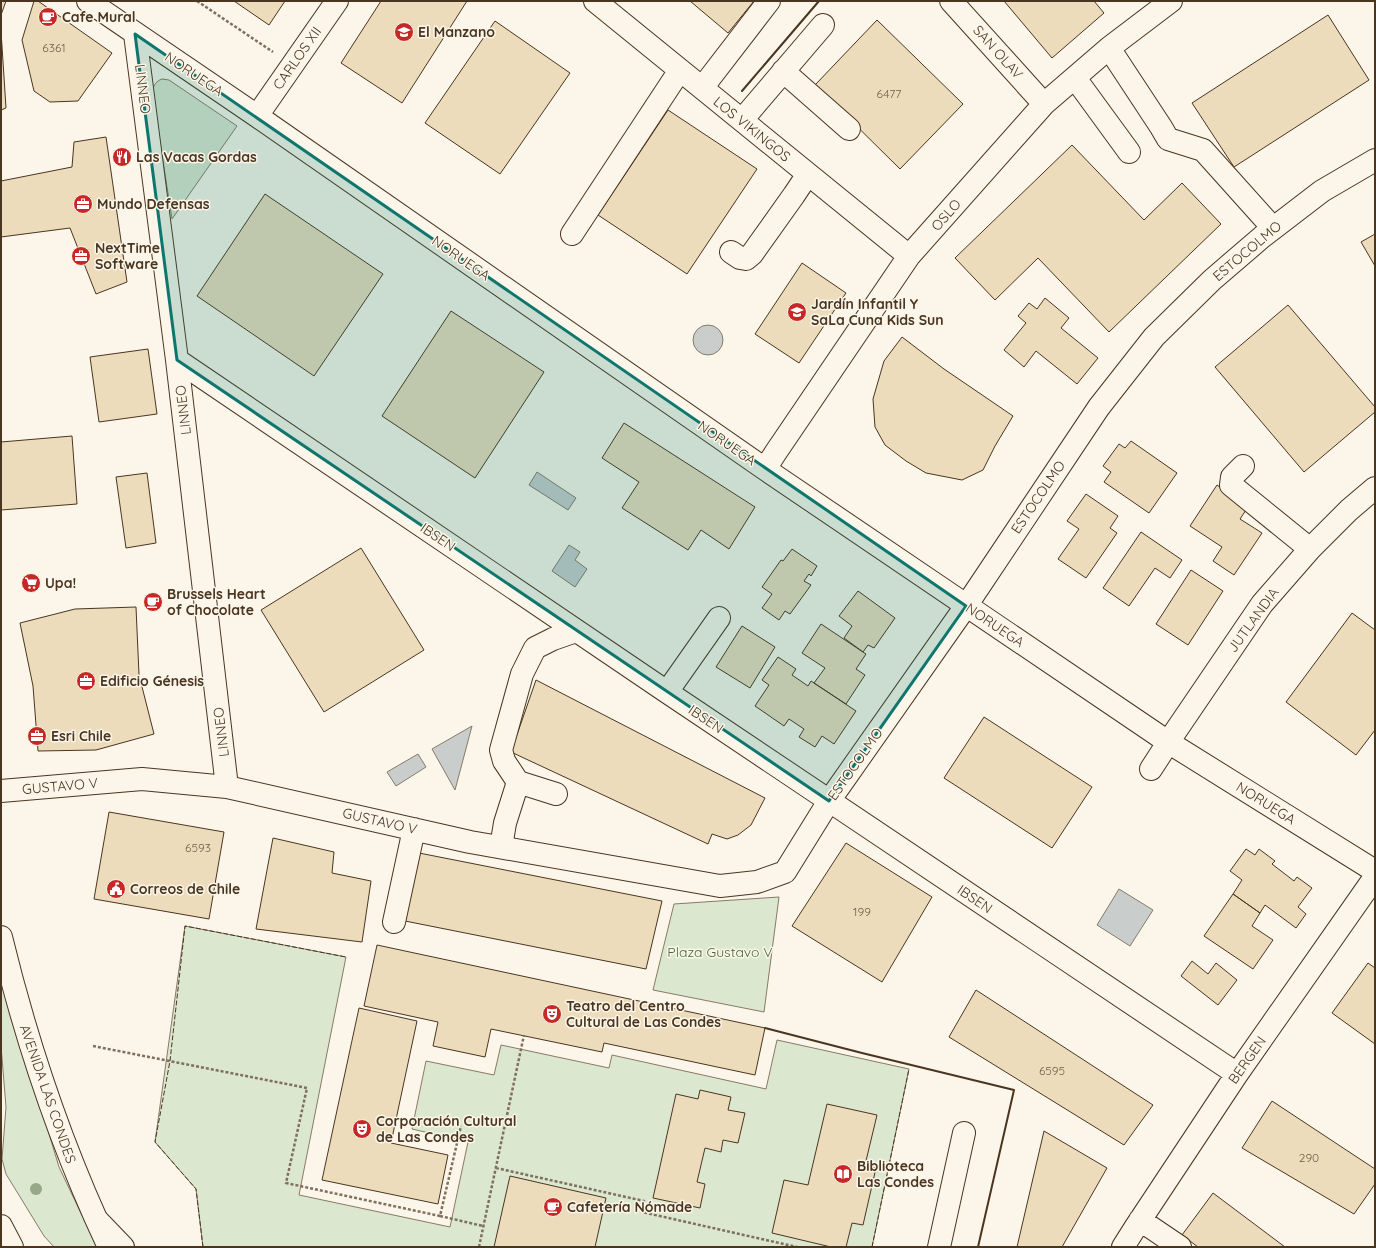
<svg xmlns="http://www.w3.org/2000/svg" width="1376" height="1248" viewBox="0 0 1376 1248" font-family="Quicksand,sans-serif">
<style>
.green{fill:#dce7d0;stroke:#887966}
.water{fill:#c9cecd;stroke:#887966}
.building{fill:#ecdcbc;stroke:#4a3520}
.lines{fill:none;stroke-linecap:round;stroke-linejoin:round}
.minor-casing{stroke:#4a3520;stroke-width:24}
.major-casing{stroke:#4a3520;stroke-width:24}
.path{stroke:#7f6f5c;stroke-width:2.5;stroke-dasharray:3 2;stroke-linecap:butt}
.minor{stroke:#fbf6e9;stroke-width:22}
.major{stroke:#fbf6e9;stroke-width:22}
.fence{stroke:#4a3520;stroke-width:1;stroke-dasharray:5 2;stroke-linecap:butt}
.wall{stroke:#4a3520;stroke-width:2}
.tree{fill:#96a887}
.marked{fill:#0f766e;fill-opacity:0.2;stroke:#0f766e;stroke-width:3;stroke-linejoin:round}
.labels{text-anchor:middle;stroke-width:3;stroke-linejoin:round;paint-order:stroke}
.number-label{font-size:12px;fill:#725f47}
.poi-label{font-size:14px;font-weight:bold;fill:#4a3520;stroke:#fbf6e9;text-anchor:start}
.street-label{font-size:14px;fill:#4a3520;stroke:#fbf6e9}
.park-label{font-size:14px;fill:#436837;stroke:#fbf6e9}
</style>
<rect width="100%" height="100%" fill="#fbf6e9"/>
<path class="green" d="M162,79L169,80L237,126L172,219L152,91C154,85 156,81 162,79Z
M779,897L764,1012L653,990L674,904Z
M185,926L346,957L299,1195L450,1227L468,1142L412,1129L426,1061L494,1075L501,1045L609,1068L612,1055L766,1089L777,1040L909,1069L872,1247H203L196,1189L155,1142Z
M1,972L34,1084L59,1167L97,1247H54L44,1236L6,1174L2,1159L6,1107L1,1046Z"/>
<path class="water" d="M693 340a15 15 0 1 1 30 0a15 15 0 1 1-30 0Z
M537,472L576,498L568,510L529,485Z
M569,545L580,552L575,560L587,569L575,587L552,571Z
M472,726L455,790L432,749Z
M418,754L426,767L396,786L387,772Z
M1119,889L1153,910L1130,946L1097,925Z"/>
<path class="building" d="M1,1H6L1,15Z
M34,1H38L112,53L78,101L50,102L34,91L22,40Z
M234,1H285L269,25Z
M381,1H467L402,103L341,63Z
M690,1H754L728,33Z
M1004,1H1094L1104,13L1052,58Z
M1328,15L1369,80L1234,167L1192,103Z
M877,20L963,104L900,169L815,85Z
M495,21L570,73L500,174L425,123Z
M1,31L6,108L1,110Z
M668,110L757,169L687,274L598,215Z
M106,137L127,282L96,294L70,228L1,237V181L72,167L74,142Z
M1072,145L1144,220L1182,183L1221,224L1109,332L1038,258L995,300L955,258Z
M265,194L383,274L314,376L197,296Z
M1375,234V266L1361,242Z
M802,263L846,293L799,363L755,334Z
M1045,298L1069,318L1061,328L1098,358L1077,384L1036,351L1024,367L1004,350L1026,323L1018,316L1029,303L1037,309Z
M1288,305L1375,407V412L1304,472L1215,367Z
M451,311L544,372L475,478L382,416Z
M902,337L944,369L1013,416L995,446L983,470L962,480L926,473L906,461L885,445L875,427L873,399L884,361Z
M148,349L157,414L99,422L90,357Z
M624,423L755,507L729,549L701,530L688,550L622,508L639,482L602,458Z
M72,436L77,504L1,510V442Z
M1131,441L1177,473L1149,513L1104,482L1111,472L1103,466L1119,444L1125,448Z
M147,473L156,543L126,548L116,477Z
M1217,485L1248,507L1240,519L1262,533L1234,575L1213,561L1222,547L1190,526Z
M1086,494L1118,516L1110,528L1117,533L1086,578L1058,559L1079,529L1067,521Z
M1141,532L1182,560L1170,578L1155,568L1129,606L1103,588Z
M361,548L424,650L324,712L261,610Z
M792,549L817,566L811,576L809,574L804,581L811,585L790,614L785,611L779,620L762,608L772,594L762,587L781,560L783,561Z
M1191,570L1223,591L1188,645L1156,624Z
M858,591L895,618L874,648L868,645L863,652L844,638L852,626L839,616Z
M136,607L139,675L154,734L96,750L38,751L33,686L20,623L75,609Z
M1352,613L1375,630V730L1356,755L1286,702Z
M821,624L866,654L856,669L865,675L846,704L814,683L825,668L802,653Z
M742,626L775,647L750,688L716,667Z
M778,657L796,669L792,675L808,686L811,681L856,711L834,744L822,736L815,747L799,737L804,729L789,719L784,726L755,706L769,685L762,680Z
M536,680L765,798L751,825L738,835L727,839L712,834L708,844L511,752Z
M984,717L1092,787L1052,848L944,778Z
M109,812L224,832L209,919L94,899Z
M273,838L334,852L332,873L371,881L362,942L256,929Z
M846,843L932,897L882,982L792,926Z
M1246,849L1255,855L1259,849L1275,861L1272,864L1294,881L1297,877L1312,888L1298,907L1306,914L1296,928L1265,905L1260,913L1233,894L1242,880L1230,871Z
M414,852L662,901L646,969L400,920Z
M1233,894L1260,913L1252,926L1273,940L1253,969L1204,936Z
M377,945L765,1028L755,1075L604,1043L602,1052L491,1029L485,1057L433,1046L438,1022L364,1006Z
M1192,961L1208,974L1216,963L1237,980L1218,1005L1181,976Z
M1368,963L1375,968V1044L1332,1013Z
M976,990L1153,1105L1124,1145L949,1037Z
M359,1008L417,1021L391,1143L448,1155L438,1204L322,1180Z
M700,1090L731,1097L728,1110L745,1113L738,1143L723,1140L721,1152L705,1148L697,1182L705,1184L700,1208L653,1198L676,1094L698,1099Z
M1272,1101L1375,1169V1184L1354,1214L1242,1148Z
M827,1104L877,1115L865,1165L876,1168L863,1225L852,1223L846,1247H831L772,1233L784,1180L808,1185Z
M1044,1131L1107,1168L1062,1247H1017Z
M510,1176L606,1198L595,1247H494Z
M1213,1193L1285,1247H1198L1182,1235Z"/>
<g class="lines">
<g class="minor-casing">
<path id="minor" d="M88,1L257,116L765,469L1168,742L1375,871
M595,1L909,256
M951,1L1044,104
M135,34L177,360L227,787
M1109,48L1161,127L1168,139L1203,150L1273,228
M783,71L849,129
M1075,78L1129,152
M702,88L769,1
M257,116L337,1
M742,120L823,25
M572,234L680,70
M731,252L740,258L746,259L752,254L794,195L808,174
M177,360L667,692L1237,1074
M1243,466L1232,477L1231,485L1310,549
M765,469L776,452L909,256L1044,104L1109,48L1171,1
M667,692L719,618
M1151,769L1175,732L1262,604L1310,549L1349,510L1375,488
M1,791L142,779L227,787L470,842L720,886L757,882L785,872L829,801L966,606L1099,407L1154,337L1212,280L1262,237L1322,191L1375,160
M556,794L518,782L504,761L501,750L522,674L535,648L553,639L576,631
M501,847L505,823L518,782
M394,922L414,829
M1140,1220L1180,1247
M98,1221L123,1247
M939,1247L964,1133
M1123,1247L1135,1228L1237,1074L1375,877"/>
</g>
<g class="major-casing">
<path id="major" d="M1,937C27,1044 62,1148 109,1247
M1,1226L12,1247"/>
</g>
<path class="path" d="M197,1L273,52
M93,1046L307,1088L286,1183L440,1216L461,1126
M496,1168L644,1201L642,1212L797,1247
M440,1216L483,1226
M479,1247L524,1035"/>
<use href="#minor" class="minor"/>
<use href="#major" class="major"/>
<path class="fence" d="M203,1247L196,1189L155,1142L170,1061L185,926L346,957
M872,1247L909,1069"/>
<path class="wall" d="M742,91L819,1
M765,1028L862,1053L1014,1090L978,1247"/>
</g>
<circle class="tree" cx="36" cy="1189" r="6"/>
<path class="marked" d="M135,34L966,606L829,801L177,360Z"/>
<defs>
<g id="cafe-disc" transform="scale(1)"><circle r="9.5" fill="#c62828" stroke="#fbf6e9"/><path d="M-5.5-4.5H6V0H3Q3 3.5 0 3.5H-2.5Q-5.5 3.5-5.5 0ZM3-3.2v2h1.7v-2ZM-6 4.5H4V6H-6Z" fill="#fff"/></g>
<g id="school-disc" transform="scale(1)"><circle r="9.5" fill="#c62828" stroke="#fbf6e9"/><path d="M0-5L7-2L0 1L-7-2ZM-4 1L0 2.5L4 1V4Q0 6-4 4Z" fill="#fff"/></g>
<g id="restaurant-disc" transform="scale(1)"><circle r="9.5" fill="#c62828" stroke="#fbf6e9"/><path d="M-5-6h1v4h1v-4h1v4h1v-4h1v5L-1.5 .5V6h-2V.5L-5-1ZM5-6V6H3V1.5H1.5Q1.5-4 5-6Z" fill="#fff"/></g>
<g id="office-disc" transform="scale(1)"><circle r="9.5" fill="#c62828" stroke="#fbf6e9"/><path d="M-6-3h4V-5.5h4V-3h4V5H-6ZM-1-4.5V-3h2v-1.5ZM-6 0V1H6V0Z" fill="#fff"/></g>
<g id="supermarket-disc" transform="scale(1)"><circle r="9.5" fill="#c62828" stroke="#fbf6e9"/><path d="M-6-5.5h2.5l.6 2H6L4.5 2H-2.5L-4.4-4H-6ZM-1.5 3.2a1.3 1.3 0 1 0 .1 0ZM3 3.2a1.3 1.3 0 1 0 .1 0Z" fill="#fff"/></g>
<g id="civic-disc" transform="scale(1)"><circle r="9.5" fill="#c62828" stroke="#fbf6e9"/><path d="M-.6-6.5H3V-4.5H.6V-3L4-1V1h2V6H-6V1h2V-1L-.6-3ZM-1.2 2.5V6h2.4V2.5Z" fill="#fff"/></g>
<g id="theatre-disc" transform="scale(1)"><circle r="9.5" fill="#c62828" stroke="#fbf6e9"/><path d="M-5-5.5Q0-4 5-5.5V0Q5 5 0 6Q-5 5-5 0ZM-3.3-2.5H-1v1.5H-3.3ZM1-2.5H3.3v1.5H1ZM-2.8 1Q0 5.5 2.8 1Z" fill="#fff"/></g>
<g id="library-disc" transform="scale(1)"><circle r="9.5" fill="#c62828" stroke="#fbf6e9"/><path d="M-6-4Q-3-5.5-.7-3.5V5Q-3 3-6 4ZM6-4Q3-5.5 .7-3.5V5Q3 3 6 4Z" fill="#fff"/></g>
</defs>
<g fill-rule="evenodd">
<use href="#cafe-disc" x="48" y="17"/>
<use href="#school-disc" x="404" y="32"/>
<use href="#restaurant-disc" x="122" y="157"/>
<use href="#office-disc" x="83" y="204"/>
<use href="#office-disc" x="81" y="256"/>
<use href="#school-disc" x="797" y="312"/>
<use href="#supermarket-disc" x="31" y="583"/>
<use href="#cafe-disc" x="153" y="602"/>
<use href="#office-disc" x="86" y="681"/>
<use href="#office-disc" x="37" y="736"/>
<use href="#civic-disc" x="116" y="889"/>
<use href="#theatre-disc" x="552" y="1014"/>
<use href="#theatre-disc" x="362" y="1129"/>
<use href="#library-disc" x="843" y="1174"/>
<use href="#cafe-disc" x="553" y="1207"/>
</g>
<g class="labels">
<g class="number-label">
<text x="54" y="52">6361</text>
<text x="889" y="98">6477</text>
<text x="198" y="852">6593</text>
<text x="862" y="916">199</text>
<text x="1052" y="1075">6595</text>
<text x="1309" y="1162">290</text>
</g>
<g class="poi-label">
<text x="62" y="22">Cafe Mural</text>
<text x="418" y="37">El Manzano</text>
<text x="136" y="162">Las Vacas Gordas</text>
<text x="97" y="209">Mundo Defensas</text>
<text x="95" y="253">NextTime<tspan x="95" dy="16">Software</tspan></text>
<text x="811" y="309">Jardín Infantil Y<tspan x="811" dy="16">SaLa Cuna Kids Sun</tspan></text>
<text x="45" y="588">Upa!</text>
<text x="167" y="599">Brussels Heart<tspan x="167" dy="16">of Chocolate</tspan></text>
<text x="100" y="686">Edificio Génesis</text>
<text x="51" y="741">Esri Chile</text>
<text x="130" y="894">Correos de Chile</text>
<text x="566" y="1011">Teatro del Centro<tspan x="566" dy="16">Cultural de Las Condes</tspan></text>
<text x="376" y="1126">Corporación Cultural<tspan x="376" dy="16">de Las Condes</tspan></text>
<text x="857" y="1171">Biblioteca<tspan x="857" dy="16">Las Condes</tspan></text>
<text x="567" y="1212">Cafetería Nómade</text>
</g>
<g class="street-label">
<text transform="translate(998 52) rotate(48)" y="5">SAN OLAV</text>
<text transform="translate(297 58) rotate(-55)" y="5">CARLOS XII</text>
<text transform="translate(194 74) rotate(34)" y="5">NORUEGA</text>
<text transform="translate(143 89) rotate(83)" y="5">LINNEO</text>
<text transform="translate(752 129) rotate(39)" y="5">LOS VIKINGOS</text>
<text transform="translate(946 215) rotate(-49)" y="5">OSLO</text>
<text transform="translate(1247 251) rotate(-40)" y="5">ESTOCOLMO</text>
<text transform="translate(461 258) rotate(35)" y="5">NORUEGA</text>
<text transform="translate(183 410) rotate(-97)" y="5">LINNEO</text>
<text transform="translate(727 443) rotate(35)" y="5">NORUEGA</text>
<text transform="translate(1038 497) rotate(-56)" y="5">ESTOCOLMO</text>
<text transform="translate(438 537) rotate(34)" y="5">IBSEN</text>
<text transform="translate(1253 620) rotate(-54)" y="5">JUTLANDIA</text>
<text transform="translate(995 625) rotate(34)" y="5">NORUEGA</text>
<text transform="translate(706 719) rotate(34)" y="5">IBSEN</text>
<text transform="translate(221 732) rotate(-97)" y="5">LINNEO</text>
<text transform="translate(855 764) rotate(-55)" y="5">ESTOCOLMO</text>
<text transform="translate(60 786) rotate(-5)" y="5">GUSTAVO V</text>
<text transform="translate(1266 803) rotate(32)" y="5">NORUEGA</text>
<text transform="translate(380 821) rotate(13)" y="5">GUSTAVO V</text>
<text transform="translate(975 899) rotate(34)" y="5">IBSEN</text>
<text transform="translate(1247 1060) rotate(-55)" y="5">BERGEN</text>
<text transform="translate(48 1094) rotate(71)" y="5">AVENIDA LAS CONDES</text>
</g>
<g class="park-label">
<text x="720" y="957">Plaza Gustavo V</text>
</g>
</g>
<rect width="1376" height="1248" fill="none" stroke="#4a3520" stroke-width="4"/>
</svg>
